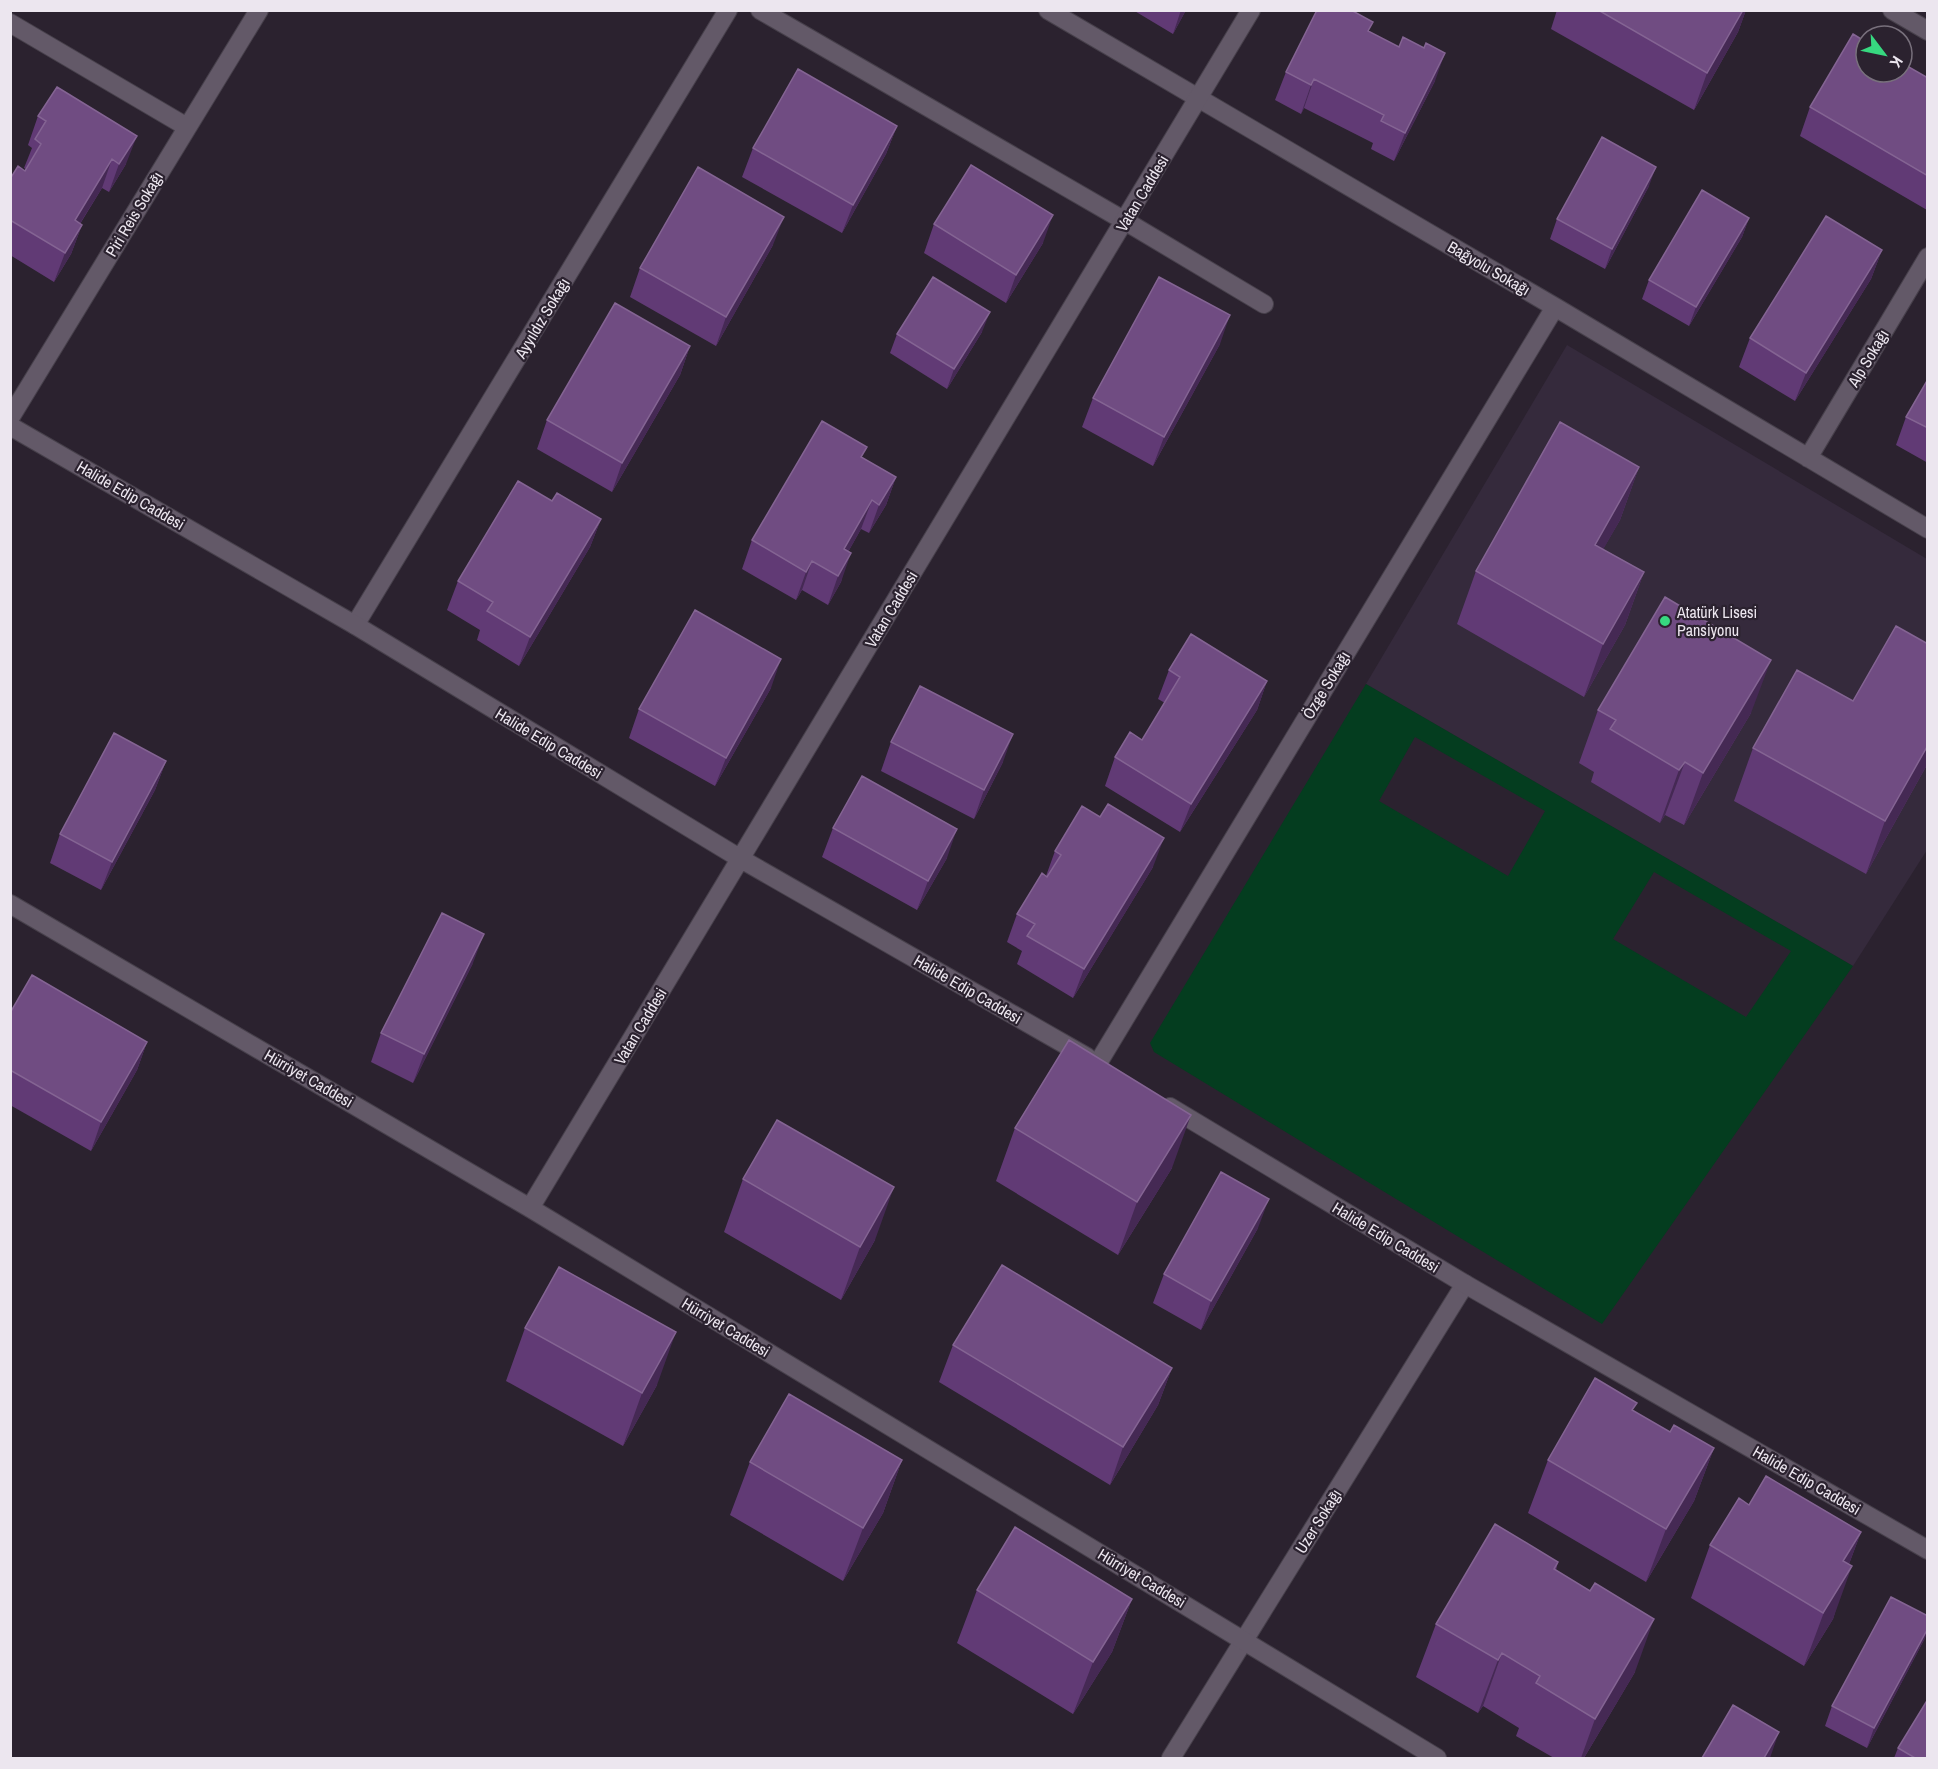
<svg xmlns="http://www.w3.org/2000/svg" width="1938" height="1769" viewBox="0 0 1938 1769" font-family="'Archivo Narrow',sans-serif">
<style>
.built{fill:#352a3c}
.green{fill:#043d1f;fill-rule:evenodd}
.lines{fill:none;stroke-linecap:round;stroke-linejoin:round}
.minor-casing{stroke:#47404b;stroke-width:20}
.tertiary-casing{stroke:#47404b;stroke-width:20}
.minor{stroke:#635968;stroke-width:18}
.tertiary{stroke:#635968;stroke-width:18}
.wall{fill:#613a75}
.shaded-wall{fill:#452954}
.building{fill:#704c82;stroke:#846493;stroke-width:1.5}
.poi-dot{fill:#37d880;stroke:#2b222f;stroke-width:2}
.labels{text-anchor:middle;stroke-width:4.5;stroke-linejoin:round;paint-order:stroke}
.street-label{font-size:16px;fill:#ece6ef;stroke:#2b222f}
.poi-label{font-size:16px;fill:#ece6ef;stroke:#2b222f;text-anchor:start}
</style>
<rect width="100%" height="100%" fill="#2b222f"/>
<path class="built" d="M1567,345L1927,559V850L1853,966L1366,684Z"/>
<path class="green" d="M1366,684L1853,966L1602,1324L1154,1052L1150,1043ZM1415,737L1545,811L1508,876L1379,801ZM1654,872L1791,951L1746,1017L1613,939Z"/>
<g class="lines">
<g class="minor-casing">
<path id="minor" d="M760,10L1125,221L1264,304
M1048,10L1555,307L1928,529
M10,23L187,127
M10,418L259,10
M1808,458L1928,257
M355,625L728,10
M1098,1063L1555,307
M1171,1758L1465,1284"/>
</g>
<g class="tertiary-casing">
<path id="tertiary" d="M1892,10L1928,31
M10,426L355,625L741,859L1087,1057
M10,904L530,1208L1437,1758
M1170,1107L1465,1284L1928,1550
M530,1208L1251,10"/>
</g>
<use href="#minor" class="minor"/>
<use href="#tertiary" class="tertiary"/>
</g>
<path class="wall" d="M1133,10H1186L1173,34Z
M1317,10H1352L1370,32L1435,81L1394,161L1371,149L1373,143L1304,108L1301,114L1275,100L1286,72Z
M1557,10H1746L1738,32L1694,110L1551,29Z
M1928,78V208L1927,210L1800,136L1810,107Z
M38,116L126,164L109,192L102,188L80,224L82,225L71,254L54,282L10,255V179L25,171L26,169L24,168L32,148L28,145Z
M897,126L886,154L842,233L742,177L753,148Z
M1649,186L1605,269L1550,239L1557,219Z
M1749,218L1742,237L1689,326L1642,299L1649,280Z
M934,224L1043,243L1006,303L924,253Z
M773,245L716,346L630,297L640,268Z
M1882,250L1871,279L1795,401L1739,367L1750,338Z
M982,332L947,389L890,353L897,334Z
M1220,344L1153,466L1082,427L1093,398Z
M690,346L680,375L612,492L537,449L547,420Z
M1928,379V463L1896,445L1906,417Z
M863,458L896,477L886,505L869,533L861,529L848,552L841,582L828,605L802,590L796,600L742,569L752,540Z
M1639,467L1620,520L1603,549L1644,572L1625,625L1584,697L1457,624L1476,571Z
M601,519L590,547L519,666L477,640L480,630L447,610L458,581Z
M1928,644V763L1866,874L1734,801L1753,748L1853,701Z
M1169,670L1267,681L1257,710L1180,832L1105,786L1115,757L1142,740L1165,703L1158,699Z
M771,688L715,786L629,738L639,709Z
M1598,710L1751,713L1684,825L1665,815L1660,823L1591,782L1594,772L1579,763Z
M891,742L1003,762L974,819L881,771Z
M166,761L155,790L101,890L50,863L60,834Z
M833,828L947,858L917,910L822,857Z
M1055,851L1153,867L1073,998L1017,964L1022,951L1007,942L1017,914L1046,876Z
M473,963L413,1083L371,1062L381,1033Z
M10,1013L147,1042L137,1070L91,1151L10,1105Z
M1015,1128L1172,1168L1118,1255L996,1181Z
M743,1179L875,1240L841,1300L724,1232Z
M1258,1228L1201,1330L1153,1303L1164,1274Z
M525,1328L657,1385L623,1446L506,1381Z
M953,1345L1172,1368L1158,1405L1110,1485L939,1382Z
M1634,1411L1670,1432L1714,1448L1694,1501L1646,1582L1528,1513L1548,1460Z
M902,1460L883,1513L843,1581L730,1515L750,1462Z
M1749,1505L1861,1532L1849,1564L1833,1619L1804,1666L1691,1598L1710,1545Z
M1558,1562L1556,1570L1635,1672L1584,1758H1554L1516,1736L1519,1728L1483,1706L1478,1713L1416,1677L1436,1624Z
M977,1590L1132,1599L1112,1652L1073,1714L957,1643Z
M1925,1638L1867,1748L1825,1726L1832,1706Z
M1898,1748L1928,1758H1894Z"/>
<path class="shaded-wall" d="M1181,10H1186L1173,34Z
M1743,10H1746L1738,32L1694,110L1707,73Z
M1445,53L1435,81L1394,161L1405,133Z
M1314,79L1304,108L1301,114L1311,85Z
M897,126L886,154L842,233L853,205Z
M137,136L126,164L109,192L119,164Z
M112,159L102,188L64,249L75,220Z
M1656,167L1649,186L1605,269L1612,249Z
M1053,215L1043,243L1006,303L1016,275Z
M784,217L773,245L716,346L726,317Z
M1749,218L1742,237L1689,326L1696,307Z
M82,225L71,254L54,282L65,253Z
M1882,250L1871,279L1795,401L1806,373Z
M990,312L982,332L947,389L954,369Z
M1230,315L1220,344L1153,466L1164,437Z
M690,346L680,375L612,492L622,463Z
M1639,467L1620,520L1576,597L1595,545Z
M896,477L886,505L869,533L879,505Z
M872,500L861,529L835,575L844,549Z
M601,519L590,547L519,666L530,637Z
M851,553L841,582L828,605L838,576Z
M812,561L802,590L796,600L806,572Z
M1644,572L1625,625L1584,697L1603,644Z
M781,659L771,688L715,786L726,758Z
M1771,660L1751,713L1684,825L1703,773Z
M1267,681L1257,710L1180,832L1191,804Z
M1013,734L1003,762L974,819L984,790Z
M1928,745V763L1866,874L1885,821Z
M166,761L155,790L101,890L112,862Z
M1685,762L1665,815L1660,823L1679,770Z
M957,829L947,858L917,910L928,881Z
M1164,838L1153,867L1073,998L1084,969Z
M484,934L473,963L413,1083L424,1054Z
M147,1042L137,1070L91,1151L101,1122Z
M1191,1115L1172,1168L1118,1255L1137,1202Z
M894,1187L875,1240L841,1300L860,1247Z
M1269,1199L1258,1228L1201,1330L1211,1301Z
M676,1332L657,1385L623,1446L642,1393Z
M1172,1368L1158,1405L1110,1485L1123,1447Z
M1714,1448L1694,1501L1646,1582L1666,1529Z
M902,1460L883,1513L843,1581L863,1528Z
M1861,1532L1843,1580L1852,1566L1833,1619L1804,1666L1843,1561Z
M1132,1599L1112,1652L1073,1714L1093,1662Z
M1654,1619L1635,1672L1584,1758H1581L1595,1719Z
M1928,1628V1632L1925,1638L1867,1748L1874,1728Z
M1502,1653L1483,1706L1478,1713L1498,1660Z
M1779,1732L1770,1758H1764Z"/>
<path class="building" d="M1317,10H1351L1373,22L1368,31L1399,47L1403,37L1424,48L1426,43L1445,53L1405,133L1381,121L1384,115L1314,79L1311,85L1286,72Z
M1598,10H1743L1707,73Z
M1853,34L1866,42V72H1902V63L1928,78V176L1810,107Z
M798,69L897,126L853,205L753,148Z
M57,87L137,136L119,164L112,159L75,220L82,225L65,253L10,220V179L18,166L25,171L41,144L35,139L46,121L38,116Z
M1602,137L1656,167L1612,249L1557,219Z
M971,165L1053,215L1016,275L934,224Z
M698,167L784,217L726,317L640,268Z
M1702,190L1749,218L1696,307L1649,280Z
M1826,216L1882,250L1806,373L1750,338Z
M933,277L990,312L954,369L897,334Z
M1159,277L1230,315L1164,437L1093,398Z
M615,303L690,346L622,463L547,420Z
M1928,379V428L1906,417Z
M822,421L867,447L861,457L896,477L879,505L872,500L844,549L851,553L838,576L812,561L806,572L752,540Z
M1560,422L1639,467L1595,545L1644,572L1603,644L1476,571Z
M518,481L552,501L557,493L601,519L530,637L487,611L493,602L458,581Z
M1665,597L1771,660L1703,773L1685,762L1679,770L1610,729L1616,720L1598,710Z
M695,610L781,659L726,758L639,709Z
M1896,626L1928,644V745L1885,821L1753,748L1797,670L1853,701Z
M1191,634L1267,681L1191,804L1115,757L1130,732L1142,740L1180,677L1169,670Z
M920,686L1013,734L984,790L891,742Z
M114,733L166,761L112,862L60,834Z
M862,776L957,829L928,881L833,828Z
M1108,804L1164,838L1084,969L1027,936L1035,924L1017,914L1042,873L1047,877L1061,855L1055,851L1082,806L1100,817Z
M442,913L484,934L424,1054L381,1033Z
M32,975L147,1042L101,1122L10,1070V1013Z
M1069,1040L1191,1115L1137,1202L1015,1128Z
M777,1120L894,1187L860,1247L743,1179Z
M1221,1172L1269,1199L1211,1301L1164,1274Z
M1002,1265L1172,1368L1123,1447L953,1345Z
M559,1267L676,1332L642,1393L525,1328Z
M1595,1378L1637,1403L1632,1410L1670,1432L1674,1425L1714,1448L1666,1529L1548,1460Z
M789,1394L902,1460L863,1528L750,1462Z
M1766,1476L1861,1532L1843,1561L1852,1566L1823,1613L1710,1545L1739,1498L1749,1505Z
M1495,1524L1558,1562L1554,1569L1590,1591L1595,1583L1654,1619L1595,1719L1536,1683L1540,1676L1502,1653L1498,1660L1436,1624Z
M1015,1527L1132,1599L1093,1662L977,1590Z
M1891,1597L1928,1616V1628L1874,1728L1832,1706Z
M1928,1699V1758H1915L1898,1748Z
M1733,1705L1779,1732L1764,1758H1702Z"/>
<circle class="poi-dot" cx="1665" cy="621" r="6"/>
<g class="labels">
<g class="street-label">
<text transform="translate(1142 193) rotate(-59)" y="6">Vatan Caddesi</text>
<text transform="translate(134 214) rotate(-59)" y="6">Piri Reis Sokağı</text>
<text transform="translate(1489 268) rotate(30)" y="6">Bağyolu Sokağı</text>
<text transform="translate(542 318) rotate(-59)" y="6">Ayyıldız Sokağı</text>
<text transform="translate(1868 358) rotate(-59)" y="6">Alp Sokağı</text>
<text transform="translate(131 495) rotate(30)" y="6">Halide Edip Caddesi</text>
<text transform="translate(891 609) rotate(-59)" y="6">Vatan Caddesi</text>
<text transform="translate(1326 685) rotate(-59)" y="6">Özge Sokağı</text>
<text transform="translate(549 743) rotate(31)" y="6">Halide Edip Caddesi</text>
<text transform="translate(968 989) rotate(30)" y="6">Halide Edip Caddesi</text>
<text transform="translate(640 1026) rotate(-59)" y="6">Vatan Caddesi</text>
<text transform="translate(309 1078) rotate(30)" y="6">Hürriyet Caddesi</text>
<text transform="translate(1386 1237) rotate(31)" y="6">Halide Edip Caddesi</text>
<text transform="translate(726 1327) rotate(31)" y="6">Hürriyet Caddesi</text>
<text transform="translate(1807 1480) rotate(30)" y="6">Halide Edip Caddesi</text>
<text transform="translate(1318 1521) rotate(-58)" y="6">Uzer Sokağı</text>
<text transform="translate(1142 1578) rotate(31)" y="6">Hürriyet Caddesi</text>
</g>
<g class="poi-label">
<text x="1677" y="618">Atatürk Lisesi<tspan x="1677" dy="18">Pansiyonu</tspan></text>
</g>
</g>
<rect width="1938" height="1769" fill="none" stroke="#ece6ef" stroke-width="24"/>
<g transform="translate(1884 54) rotate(122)"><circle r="28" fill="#2b222f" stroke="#78707c" stroke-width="1.5"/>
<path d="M0-4.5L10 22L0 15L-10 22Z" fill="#37d880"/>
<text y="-9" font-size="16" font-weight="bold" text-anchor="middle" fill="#ece6ef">K</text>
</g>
</svg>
